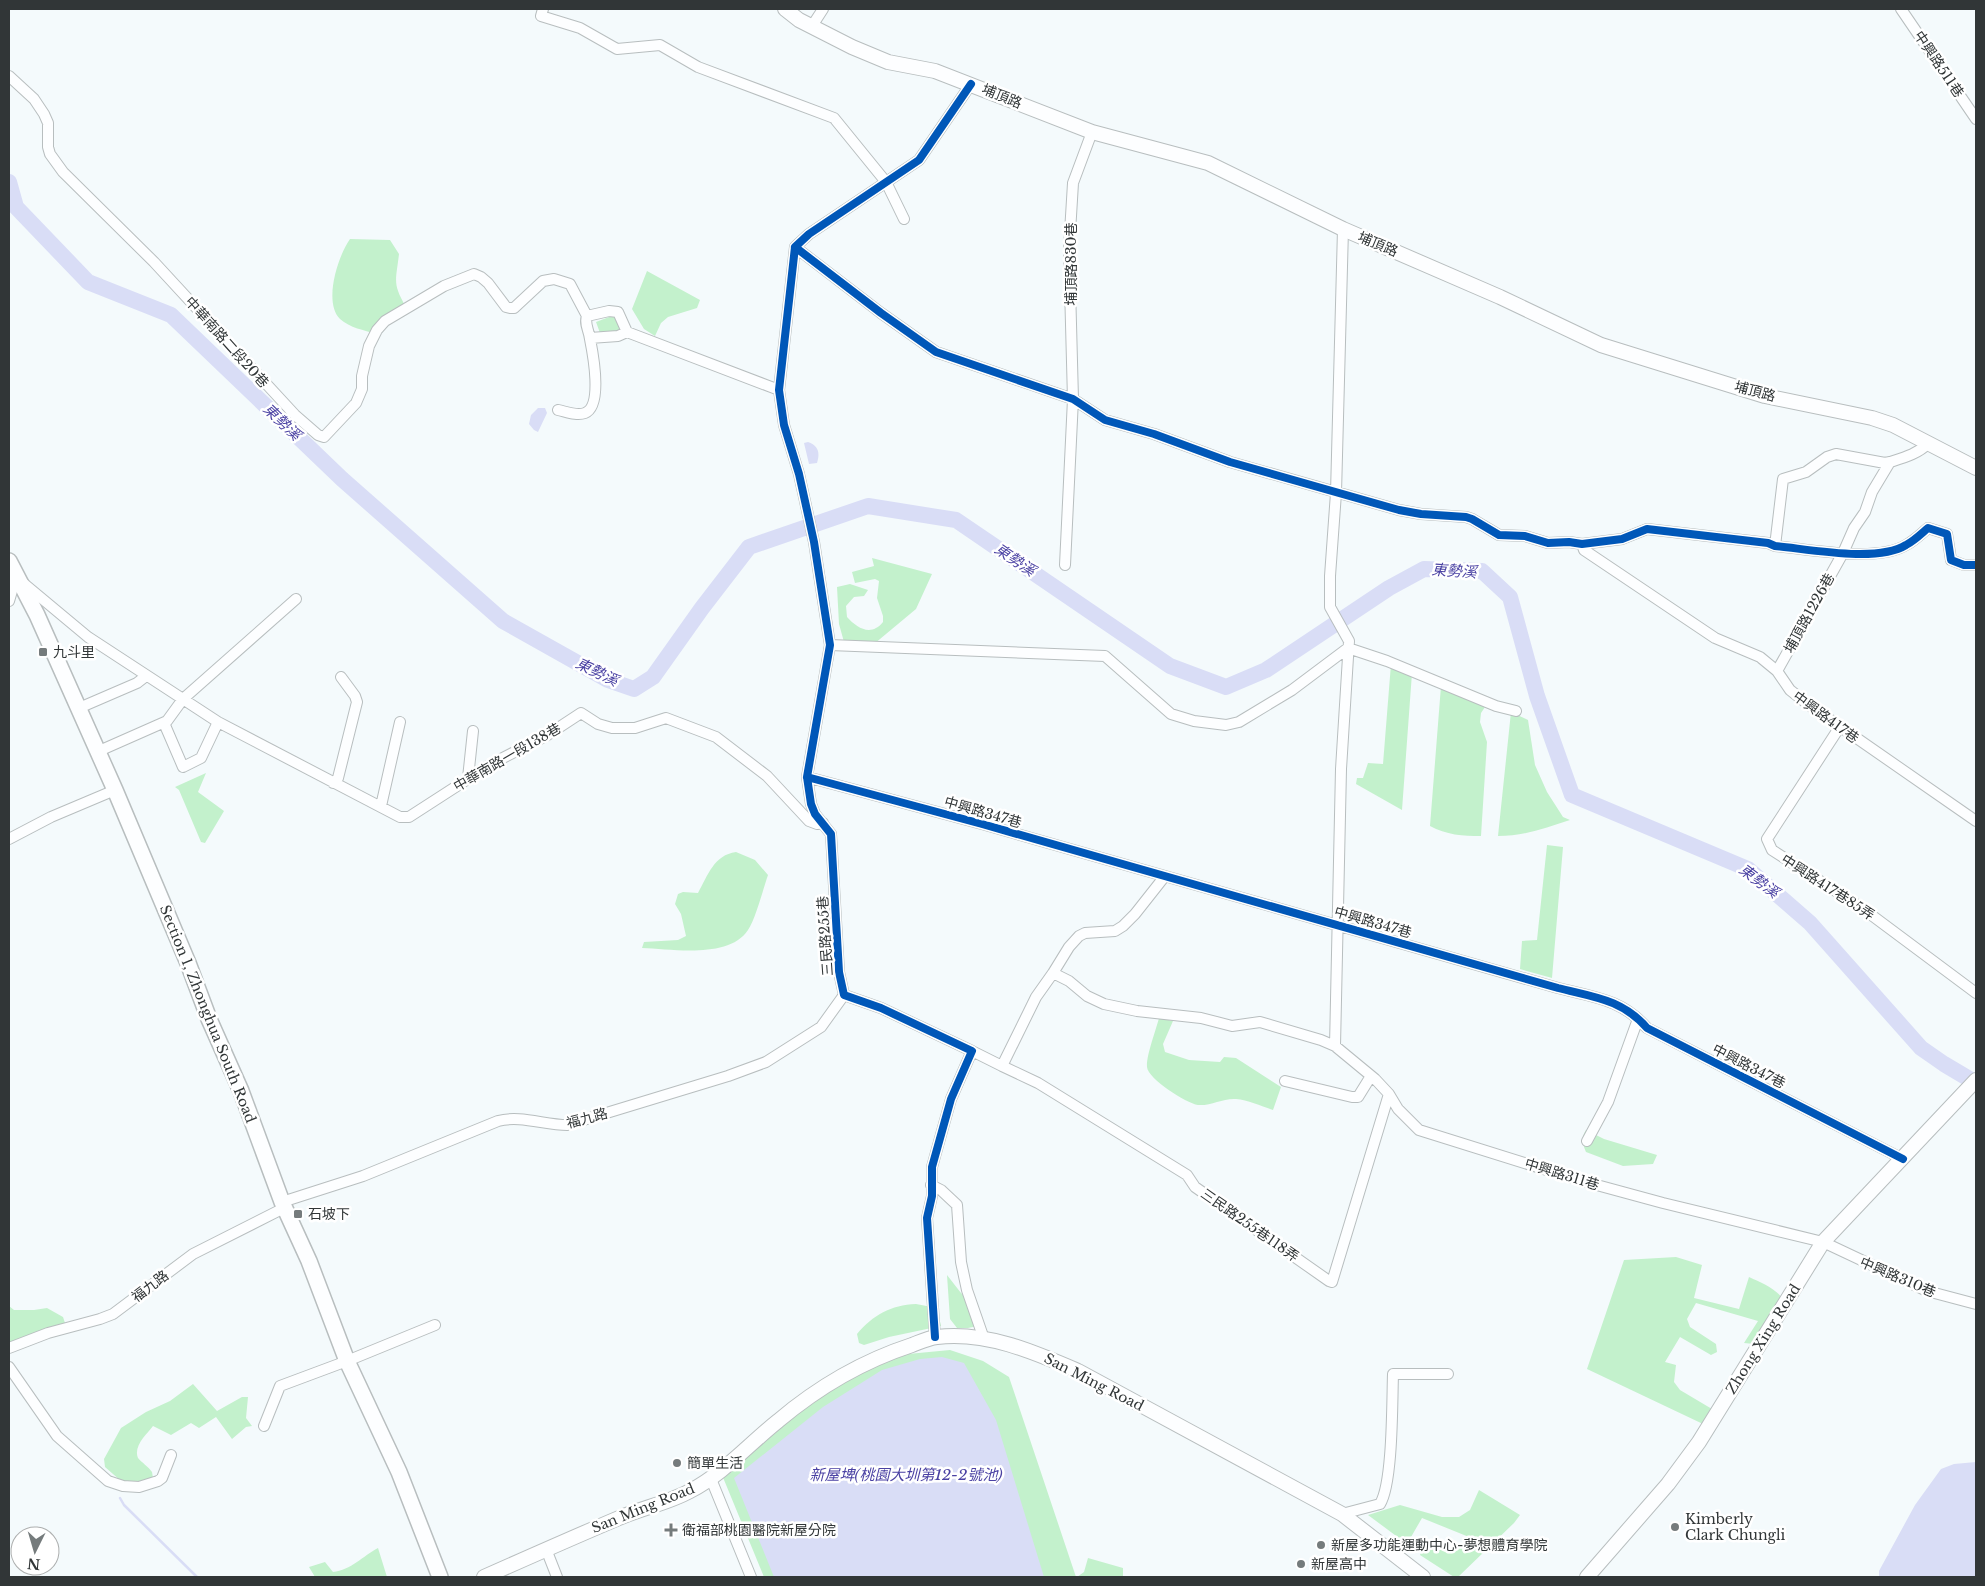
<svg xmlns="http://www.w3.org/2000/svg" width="1985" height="1586" viewBox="0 0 1985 1586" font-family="'Libre Baskerville','Noto Sans TC',serif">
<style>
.green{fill:#c3f1cc}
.water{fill:#d9ddf6}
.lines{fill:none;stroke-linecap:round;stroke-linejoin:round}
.stream{stroke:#d9ddf6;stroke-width:2.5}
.river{stroke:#d9ddf6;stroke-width:16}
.minor-casing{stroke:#b8bebf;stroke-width:12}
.tertiary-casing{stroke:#b8bebf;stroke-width:16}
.secondary-casing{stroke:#b8bebf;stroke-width:18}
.minor{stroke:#fdfeff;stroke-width:10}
.tertiary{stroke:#fdfeff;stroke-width:14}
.secondary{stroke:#fdfeff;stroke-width:15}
.cycleway-casing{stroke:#fff;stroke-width:11}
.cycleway{stroke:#0057b8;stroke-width:8}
.poi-dot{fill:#757b7c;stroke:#fff;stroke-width:2}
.labels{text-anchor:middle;stroke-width:5;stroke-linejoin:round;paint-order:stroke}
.street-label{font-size:14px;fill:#313637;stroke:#fff}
.poi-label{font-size:14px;fill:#313637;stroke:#fff;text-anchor:start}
.water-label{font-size:15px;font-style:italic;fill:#4a41a3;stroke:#fff}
</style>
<rect width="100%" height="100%" fill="#f4fafc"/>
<path class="green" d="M350,239L390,240L399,254C396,281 392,283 406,307L376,334C364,330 350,328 340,319C323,302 338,256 350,239Z
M647,271L700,300L697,308L668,317L661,323L655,336L644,329L632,309Z
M617,314L631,332L600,333L596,322Z
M872,558L932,574L916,609L874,644L844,642L839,624L837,587L850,584L868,590L864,596L854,597L846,606L847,617C857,628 871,637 883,622V616L877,598L879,581L875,579L855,583L852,572L874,566Z
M1391,664L1412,673L1402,810L1356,784L1357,778H1363L1368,763L1383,764Z
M1441,686L1482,704L1485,707L1481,713L1480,722L1487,742L1481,836C1463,836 1446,835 1430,826Z
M1511,712L1528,720L1535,765L1547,792L1563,817L1570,820C1546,828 1524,836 1498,836Z
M206,773L198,792L224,811L205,843L201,842L179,790L175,787Z
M1547,845L1563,847L1552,978L1520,969L1522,941L1537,940Z
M736,852L755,860L768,875C763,889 756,918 748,930C729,959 673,949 642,948L644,942L678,940L686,936L681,914L675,904L678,894L683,892L698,893C708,875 714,855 736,852Z
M1159,1018L1173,1021L1163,1044L1165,1052L1189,1060L1220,1062L1224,1057L1236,1058L1281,1087L1273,1110C1261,1106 1248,1100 1236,1099C1223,1098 1211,1106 1198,1105C1186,1103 1148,1079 1147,1067C1146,1056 1156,1030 1159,1018Z
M1586,1130L1604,1139L1657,1155L1653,1164L1623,1166L1586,1152C1582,1143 1581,1138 1586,1130Z
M1676,1257L1702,1265L1694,1298L1739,1309L1749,1277C1762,1283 1775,1288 1784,1300L1754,1344L1744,1343L1758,1321L1696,1303L1687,1319L1690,1327L1716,1344L1717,1352L1711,1355L1680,1337L1665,1362L1676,1365L1674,1382L1680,1390L1712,1409L1703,1424L1587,1369L1624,1260Z
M947,1275L961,1293L975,1305L978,1326L968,1328H957L950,1319Z
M916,1304L937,1308L941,1326L889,1337L864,1345L859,1343L857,1334C873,1315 891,1305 916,1304Z
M9,1306L14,1310H34L47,1308L63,1317L65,1323L9,1346Z
M950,1350L983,1361L1009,1377L1076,1577H764L722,1475L793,1412L887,1356Z
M193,1384L217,1411L242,1397H248L246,1418L252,1426L246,1427L232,1439L216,1417L199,1428L191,1423L171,1435L153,1426C147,1434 133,1446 138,1458C141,1462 149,1467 152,1472L153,1478L144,1482L121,1481L105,1467L104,1459L121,1428L146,1412L170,1401Z
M1479,1490L1520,1515L1514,1523L1458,1577H1454L1420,1555L1423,1547L1445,1548L1469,1545V1537L1422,1518L1407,1544L1368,1515L1400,1505L1442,1517H1459L1470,1510Z
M378,1548L387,1577H315L309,1567L325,1562L333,1572C351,1570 363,1556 378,1548Z
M1088,1558L1123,1568V1577H1077L1084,1572Z"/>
<path class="water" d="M538,408H545L547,413L538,432L534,430L529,424L531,415Z
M808,442C819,446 820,453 817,463L809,464L804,443Z
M942,1357L964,1363L996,1420L1044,1577H774L734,1478L823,1407L882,1370L920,1359Z
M1976,1462V1577H1879V1571L1915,1505L1941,1469L1954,1464Z"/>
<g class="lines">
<path class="stream" d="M120,1498L124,1505L197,1577"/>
<path class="river" d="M9,182L16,207L88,282L171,315L342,479L503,621L608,680L634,689L653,677L702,608L749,547L868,506L956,520L1170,666L1226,687L1266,670L1389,588L1424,569L1482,571L1510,597L1537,696L1572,795L1748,869L1810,923L1921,1048L1944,1064L1976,1083"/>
<g class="minor-casing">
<path id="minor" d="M543,9L541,16L580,28L617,49L660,45L698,67L834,118L886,182L904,219
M1901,9L1976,119
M812,26L823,9
M9,76L34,99L44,114L48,123V147L50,154L63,172L154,262L295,415L318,435L324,437L356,403L362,389V376L369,346L377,330L385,321L444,286L474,274L481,277L488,283L506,307L510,308H514L543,281L554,279L570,284L587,316
M795,247L881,313L936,352L1073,399L1105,420L1154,434L1230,462L1399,510L1421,514L1466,517L1472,519L1499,535L1525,536L1548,543L1569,542L1582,544L1622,539L1647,529L1768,543L1775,546C1808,549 1877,563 1906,545C1914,541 1921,534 1928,528L1947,534L1951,560L1964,565H1976
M587,316L609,311L618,312L627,332
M590,338L618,336L627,332L779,390
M558,410C567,412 577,416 585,413C603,406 593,354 590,339C589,330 584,324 587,316
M1582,544L1584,550L1715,638L1760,657L1777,671L1790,690L1809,705L1976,821
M1775,546L1783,479L1806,472L1827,457L1836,454L1885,463L1890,462
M1065,565L1073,399L1069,249L1073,183L1092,132
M9,601L16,577L88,637L218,722L400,817H409L491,764L546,736L581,713L598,724L612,728H635L666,718L716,737L767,776L809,821L817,824L823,823
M830,645L1105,656L1171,714L1194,721L1226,725L1239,722L1292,690L1348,648L1387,661L1496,706L1516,711
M1777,671L1843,553L1854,528L1865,512L1872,492L1890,462C1906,457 1917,454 1929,443
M79,708L137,683L146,676
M164,723L183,767L201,758L218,722
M1839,728L1767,839L1772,850L1862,908L1976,993
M99,751L167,721L183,699L296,599
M807,777L982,824L1558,988C1593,997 1622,999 1647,1028L1903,1159
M468,778L473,731
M333,783L338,778L357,702L355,696L341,677
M381,806L400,722
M9,839L51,817L115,790
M1053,973L1069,947L1079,936L1085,933L1115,931L1123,926L1135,914L1165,876
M1335,1046L1341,769L1349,641L1330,607V576L1336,493L1343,229
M972,1051L1002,1066L1036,997L1053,973L1069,981L1087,996L1104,1004L1137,1011L1201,1018L1232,1026L1260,1022L1321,1040L1335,1046L1375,1079L1389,1094L1398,1109L1419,1130L1582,1181L1663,1203L1823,1242L1927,1291L1976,1304
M1002,1066L1038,1083L1187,1175L1195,1187L1329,1281L1332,1282L1389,1094
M1285,1081L1352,1097H1358L1371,1076
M1587,1141L1608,1102L1638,1019
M931,1185L941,1190L957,1205L961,1262L967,1290L984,1339
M282,1202L363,1176L498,1121C520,1115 545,1125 567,1125L728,1076L766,1062L821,1027L844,995
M935,1337L927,1218L932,1196V1167L951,1099L972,1051L881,1008L844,995L839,972L831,834L815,814L811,804L807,777L830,645L814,542L799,474L784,425L779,390L795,247L809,234L919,160L971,84
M9,1348L48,1333L100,1319L113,1314L193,1254L284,1208
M9,1367L57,1436L108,1481L123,1486L139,1487L158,1481L162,1478L171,1455
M264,1426L280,1386L347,1361L435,1325
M711,1479L751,1577
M1342,1514L1380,1504C1393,1483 1392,1402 1393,1374H1448
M546,1549L557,1577"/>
</g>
<g class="tertiary-casing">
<path id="tertiary" d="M785,9L799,20L852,47L888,62L935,71L1092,132L1208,163L1343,229L1500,297L1601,345L1765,396L1872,418L1893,425L1976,468
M484,1577C529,1557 574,1537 619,1518C642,1508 668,1503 690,1491C723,1474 749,1444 778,1421C817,1388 863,1361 912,1345C920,1342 928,1338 937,1337C986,1331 1034,1352 1078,1371L1342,1514L1423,1577
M1587,1577L1668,1484L1699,1442L1823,1242L1976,1080"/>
</g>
<g class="secondary-casing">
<path id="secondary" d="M9,561L37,615L115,790L188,963L209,1019L241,1091L282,1202L309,1261L347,1361L399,1472L440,1577"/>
</g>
<use href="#minor" class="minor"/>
<use href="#tertiary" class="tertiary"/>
<use href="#secondary" class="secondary"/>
<g class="cycleway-casing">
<path id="cycleway" d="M795,247L881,313L936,352L1073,399L1105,420L1154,434L1230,462L1399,510L1421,514L1466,517L1472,519L1499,535L1525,536L1548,543L1569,542L1582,544L1622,539L1647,529L1768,543L1775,546C1808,549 1877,563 1906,545C1914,541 1921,534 1928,528L1947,534L1951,560L1964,565H1976
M807,777L982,824L1558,988C1593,997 1622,999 1647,1028L1903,1159
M935,1337L927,1218L932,1196V1167L951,1099L972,1051L881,1008L844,995L839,972L831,834L815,814L811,804L807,777L830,645L814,542L799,474L784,425L779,390L795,247L809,234L919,160L971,84"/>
</g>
<use href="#cycleway" class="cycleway"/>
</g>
<g class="poi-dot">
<rect x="38" y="647" width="10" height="10" rx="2.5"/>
<rect x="293" y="1209" width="10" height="10" rx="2.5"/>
<circle cx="677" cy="1463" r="5"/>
<circle cx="1675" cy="1527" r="5"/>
<path d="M668.5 1522.5h5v5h5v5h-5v5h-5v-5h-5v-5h5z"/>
<circle cx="1321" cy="1545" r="5"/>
<circle cx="1301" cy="1564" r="5"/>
</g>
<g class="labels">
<g class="street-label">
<text transform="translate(1939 64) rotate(56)" y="5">中興路511巷</text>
<text transform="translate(1002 96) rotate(22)" y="5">埔頂路</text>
<text transform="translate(1378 244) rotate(23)" y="5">埔頂路</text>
<text transform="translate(1071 264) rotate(-90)" y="5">埔頂路830巷</text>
<text transform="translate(227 342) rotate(48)" y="5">中華南路二段20巷</text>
<text transform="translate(1755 391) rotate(15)" y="5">埔頂路</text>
<text transform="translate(1809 613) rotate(-61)" y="5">埔頂路1226巷</text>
<text transform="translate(1826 717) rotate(36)" y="5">中興路417巷</text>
<text transform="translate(507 757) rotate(-30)" y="5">中華南路一段138巷</text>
<text transform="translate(983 812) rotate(16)" y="5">中興路347巷</text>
<text transform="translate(1828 887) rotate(33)" y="5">中興路417巷85弄</text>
<text transform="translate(1373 922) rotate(16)" y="5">中興路347巷</text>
<text transform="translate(825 936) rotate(-94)" y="5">三民路255巷</text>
<text transform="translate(208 1014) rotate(68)" y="5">Section 1, Zhonghua South Road</text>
<text transform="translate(1749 1066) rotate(27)" y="5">中興路347巷</text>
<text transform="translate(587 1118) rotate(-15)" y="5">福九路</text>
<text transform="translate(1562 1174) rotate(17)" y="5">中興路311巷</text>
<text transform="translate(1250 1225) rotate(35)" y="5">三民路255巷118弄</text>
<text transform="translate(1898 1277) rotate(23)" y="5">中興路310巷</text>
<text transform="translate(150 1286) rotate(-37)" y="5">福九路</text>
<text transform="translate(1763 1339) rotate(-58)" y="5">Zhong Xing Road</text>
<text transform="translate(1094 1382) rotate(27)" y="5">San Ming Road</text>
<text transform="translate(643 1508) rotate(-22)" y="5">San Ming Road</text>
</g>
<g class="poi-label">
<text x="53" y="657">九斗里</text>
<text x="308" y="1219">石坡下</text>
<text x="687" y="1468">簡單生活</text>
<text x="1685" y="1524">Kimberly<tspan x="1685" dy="16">Clark Chungli</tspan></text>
<text x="682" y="1535">衛福部桃園醫院新屋分院</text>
<text x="1331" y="1550">新屋多功能運動中心-夢想體育學院</text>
<text x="1311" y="1569">新屋高中</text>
</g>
<g class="water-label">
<text transform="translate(282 422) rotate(44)" y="5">東勢溪</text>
<text transform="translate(1015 560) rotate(34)" y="5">東勢溪</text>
<text transform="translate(1454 571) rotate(4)" y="5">東勢溪</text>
<text transform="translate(597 672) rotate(26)" y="5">東勢溪</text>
<text transform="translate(1759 881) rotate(37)" y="5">東勢溪</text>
<text x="906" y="1480">新屋埤(桃園大圳第12-2號池)</text>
</g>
</g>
<rect width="1985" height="1586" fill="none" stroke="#313637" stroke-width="20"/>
<g transform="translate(35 1551) rotate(185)"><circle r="24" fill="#ffffff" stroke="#adafaf"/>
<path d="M0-4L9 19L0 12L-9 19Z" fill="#757b7c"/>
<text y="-8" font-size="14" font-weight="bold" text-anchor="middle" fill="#313637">N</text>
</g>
</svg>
